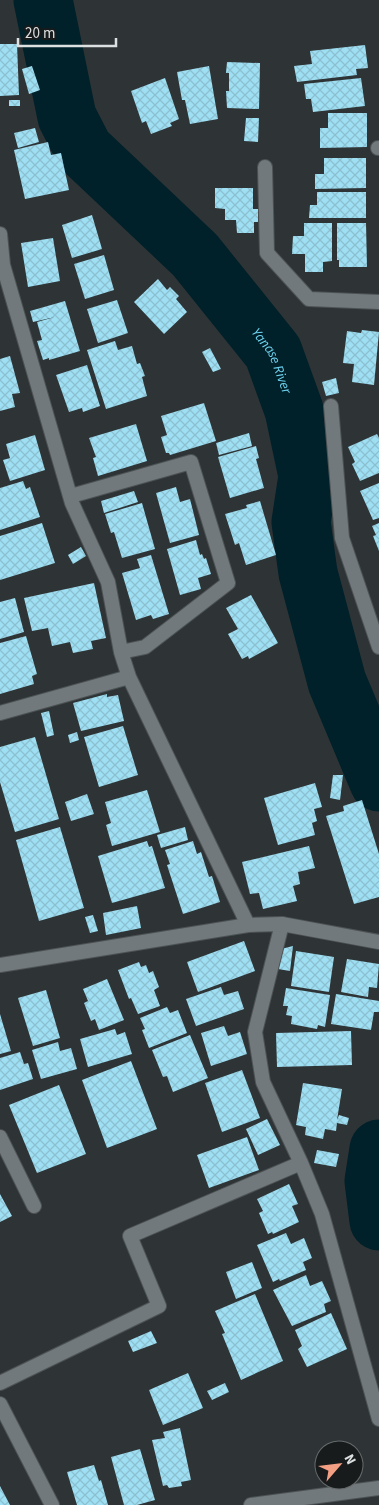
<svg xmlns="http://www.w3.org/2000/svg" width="379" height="1505" viewBox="0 0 379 1505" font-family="'Source Sans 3',sans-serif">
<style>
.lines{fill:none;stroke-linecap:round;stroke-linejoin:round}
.river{stroke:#00202a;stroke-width:59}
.building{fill:url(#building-cross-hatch)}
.minor-casing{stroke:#4d5355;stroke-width:16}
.tertiary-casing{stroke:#4d5355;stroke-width:16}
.minor{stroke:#72797c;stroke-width:14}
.tertiary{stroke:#72797c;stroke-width:14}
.labels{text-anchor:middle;stroke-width:5;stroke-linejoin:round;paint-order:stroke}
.water-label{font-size:14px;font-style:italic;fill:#6ed2ee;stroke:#181b1c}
</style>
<defs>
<pattern id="building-cross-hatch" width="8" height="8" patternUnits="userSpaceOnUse" patternTransform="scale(1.25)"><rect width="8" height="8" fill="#9edff3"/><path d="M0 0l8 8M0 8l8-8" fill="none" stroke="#8cc0d0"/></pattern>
</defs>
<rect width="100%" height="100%" fill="#2e3436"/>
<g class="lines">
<g class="river">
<path id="s1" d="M43,0L67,117L84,150L195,255L273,352L294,410L308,476L301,522L308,573L337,682L379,782"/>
<path d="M379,1149L374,1181L379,1221"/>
</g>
</g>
<path class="building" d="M0,44H17L19,95L0,96Z
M365,45L368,68L356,69L357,75L297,82L294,66L312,64L310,51Z
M227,62L260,63L259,109L227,108L226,91H229V73H226Z
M32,66L40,90L29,94L22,69Z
M209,66L218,119L190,124L185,100H182L177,72Z
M165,78L179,119L170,123L172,126L151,134L146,121L142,123L131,91Z
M361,78L365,106L313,112L311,99H306L304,84Z
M9,100H20V106H9Z
M328,113H367V147L320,148V128H328Z
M246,118H259L258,142L244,141Z
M35,128L39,142L18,148L14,133Z
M48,142L51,155L61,153L69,190L25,199L14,150Z
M324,158H366V188L315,189V174H324Z
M215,188H253V209H258V222H254V233H237L236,220H225V209L215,208Z
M317,192H366V218H309L310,205H317Z
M92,215L102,249L72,258L62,225Z
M304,223H332V261L323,262V272H305V254H292L293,236H304Z
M337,223H366L367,267H339V260H337Z
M53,238L60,281L28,287L21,243Z
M104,255L114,290L85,299L74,264Z
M158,279L167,290L170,287L179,296L176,299L187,312L164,334L134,302Z
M117,300L128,333L98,343L87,309Z
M65,301L80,351L49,360V358L43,360L37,341L42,340L37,322L55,317L33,322L30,311Z
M362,330L379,332L374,385L352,382L354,364L343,363L347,331L361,333Z
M115,341L118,350L132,346L137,364L140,363L145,376L142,377L147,396L106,409L87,350Z
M210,348L221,369L213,372L202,352Z
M10,356L20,393L12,394L15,407L0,411V359Z
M87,365L100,406L83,412L82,408L69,412L56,375Z
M336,378L339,393L326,396L322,382Z
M204,403L216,441L170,455L169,453H166L161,437L167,435L161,416Z
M136,424L147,461L98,476L93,458L96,457L89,438Z
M249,433L252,446L219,455L216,443Z
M377,434L379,438V473L360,481L352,464L355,462L348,447Z
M35,435L45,470L10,481L3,460L10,458L6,444Z
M256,446L259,458L256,459L264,488L230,498L218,457Z
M23,481L26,489L30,487L40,517L0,530V488Z
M379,483V518L373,520L360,491Z
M176,487L180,502L190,499L199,535L170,543L156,493Z
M134,491L138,502L104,513L101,501Z
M260,501L276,555L246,565L239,543L235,545L225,514L247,508L246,505Z
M142,503L155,549L122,558L114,532L111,533L105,514Z
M42,523L55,563L0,580V536Z
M379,523V551L373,536L376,535L372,526Z
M196,540L200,555L202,554L204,559L206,558L211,574L198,578L201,589L180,595L167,549Z
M81,547L86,556L73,564L68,555Z
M151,555L169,614L153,619L151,615L136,620L122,573L140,568L137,559Z
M94,583L106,638L91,641L93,649L73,653L70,642L52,646L48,628L32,631L24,598Z
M251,595L278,643L249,659L248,656L242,659L228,634L238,629L226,608Z
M15,598L24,632L0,639V602Z
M26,636L37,674L32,676L34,684L0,694V643Z
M107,694V697L118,695L124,721L81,731L73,703Z
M49,711L54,735L47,737L41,713Z
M123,726L138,775L99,787L84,737Z
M77,732L79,740L70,743L68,735Z
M35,737L59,819L15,832L0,782V747Z
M333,775H343L340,800L330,798Z
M315,783L322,807L314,809L317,821L312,823L315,835L278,845L264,798Z
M147,790L160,832L112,846L106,825L111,823L105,802Z
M87,794L94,814L71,821L65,802Z
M362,800L379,854V897L354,904L326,816L344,811L343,806Z
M60,827L84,908L39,921L16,840Z
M185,827L188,840L161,848L157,835Z
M147,841L149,847L152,846L165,888L112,903L98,856Z
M193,841L197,854L201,852L209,877L212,876L220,902L183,914L167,865L170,864L165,850Z
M309,846L315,868L298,872L300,884L293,886L297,901L263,909L259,893L250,894L242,862Z
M137,906L141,928L106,935L103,913Z
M93,915L98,931L90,933L85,917Z
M244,941L255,971L198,992L187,962Z
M293,946L290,971L278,969L281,949Z
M296,951L334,957L329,992L291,986Z
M347,959L379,964L377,988L369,987L368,997L341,992Z
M139,962L141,967L146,965L149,973L153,971L159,987L154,990L160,1006L138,1014L131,998L129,999L118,970Z
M107,979L124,1020L99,1030L95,1019L91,1021L84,1003L88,1001L83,989Z
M221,987L224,995L238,991L244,1009L196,1026L186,999Z
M286,988L330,995L325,1027L318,1025L317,1029L291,1024L292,1016L286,1015L288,1006H283Z
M46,990L60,1038L33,1046L18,998Z
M336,994L379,1001V1012H374L371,1030L331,1024Z
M167,1007L170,1013L178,1010L187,1033L149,1048L142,1030L145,1029L140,1018Z
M0,1014L11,1051L0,1054Z
M224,1026L228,1036L240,1032L247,1054L211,1066L201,1033Z
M115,1029L117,1035L125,1032L132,1054L88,1067L80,1039Z
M351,1031L352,1065L277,1067L276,1033Z
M190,1035L208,1078L173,1092L167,1076L163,1077L152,1050Z
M58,1042L60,1051L71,1048L77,1069L41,1079L32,1050Z
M20,1052L24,1064L28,1063L33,1079L0,1090V1058Z
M131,1061L157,1129L107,1148L82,1080Z
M242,1070L260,1118L222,1132L205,1083Z
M303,1083L342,1089L337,1120L339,1115L349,1118L347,1125L337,1123L336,1131L325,1129L323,1139L305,1135L306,1127L296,1125Z
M59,1085L86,1154L37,1173L9,1105Z
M267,1119L280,1145L258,1155L246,1129Z
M247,1137L259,1170L209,1188L197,1155Z
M317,1150L339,1154L336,1167L314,1163Z
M289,1184L298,1204L292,1206L299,1222L273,1234L272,1232L268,1234L259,1213L263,1211L257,1199Z
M0,1194L12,1216L0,1222Z
M286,1233L291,1244L304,1238L312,1258L303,1262L306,1270L280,1281L279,1279L273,1282L257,1245Z
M252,1262L262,1288L236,1299L226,1272Z
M306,1275L310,1286L322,1281L331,1301L324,1304L326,1312L292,1326L273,1290Z
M255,1294L283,1361L241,1380L222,1334L225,1333L215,1311Z
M331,1313L347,1349L307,1367L298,1349L302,1346L295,1330Z
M151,1331L157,1343L133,1352L128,1341Z
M188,1373L203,1408L163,1425L149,1390Z
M225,1383L229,1392L212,1400L207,1391Z
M180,1428L191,1480L181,1482L182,1486L169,1488L167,1485L163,1486L152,1440L165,1438L163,1432Z
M140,1449L155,1500L137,1505H124L111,1457Z
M94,1465L99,1481L101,1480L108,1505H77L67,1472Z
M0,1486L10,1505H0Z"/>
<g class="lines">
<g class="minor-casing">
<path id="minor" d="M378,148H379
M265,167L267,253L309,299L379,302
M0,234L3,265L72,503L108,582L121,652L129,677L248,925
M331,406L342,538L379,647
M71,496L191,462L228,583L145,647L121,652
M0,713L129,677
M282,924L255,1032L263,1082L301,1163L322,1214L379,1419
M0,1137L34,1206
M0,1383L159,1306L130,1236L301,1163
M0,1404L52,1505
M251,1505L379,1488"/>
</g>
<g class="tertiary-casing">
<path id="tertiary" d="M0,965L248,925L282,924L379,942"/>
</g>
<use href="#minor" class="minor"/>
<use href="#tertiary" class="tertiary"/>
</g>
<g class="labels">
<g class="water-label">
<text dy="5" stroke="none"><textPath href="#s1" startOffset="441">Yanase River</textPath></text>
</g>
</g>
<g transform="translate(339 1465) rotate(62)"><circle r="24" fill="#181b1c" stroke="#666a6b"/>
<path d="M0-4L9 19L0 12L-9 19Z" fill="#f39f83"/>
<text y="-8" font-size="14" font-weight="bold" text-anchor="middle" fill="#dce0e1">N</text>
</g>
<path d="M18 38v8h98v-8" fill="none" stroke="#dce0e1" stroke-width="2.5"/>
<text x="25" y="38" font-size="15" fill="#dce0e1" stroke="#181b1c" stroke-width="4" paint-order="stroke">20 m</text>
</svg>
